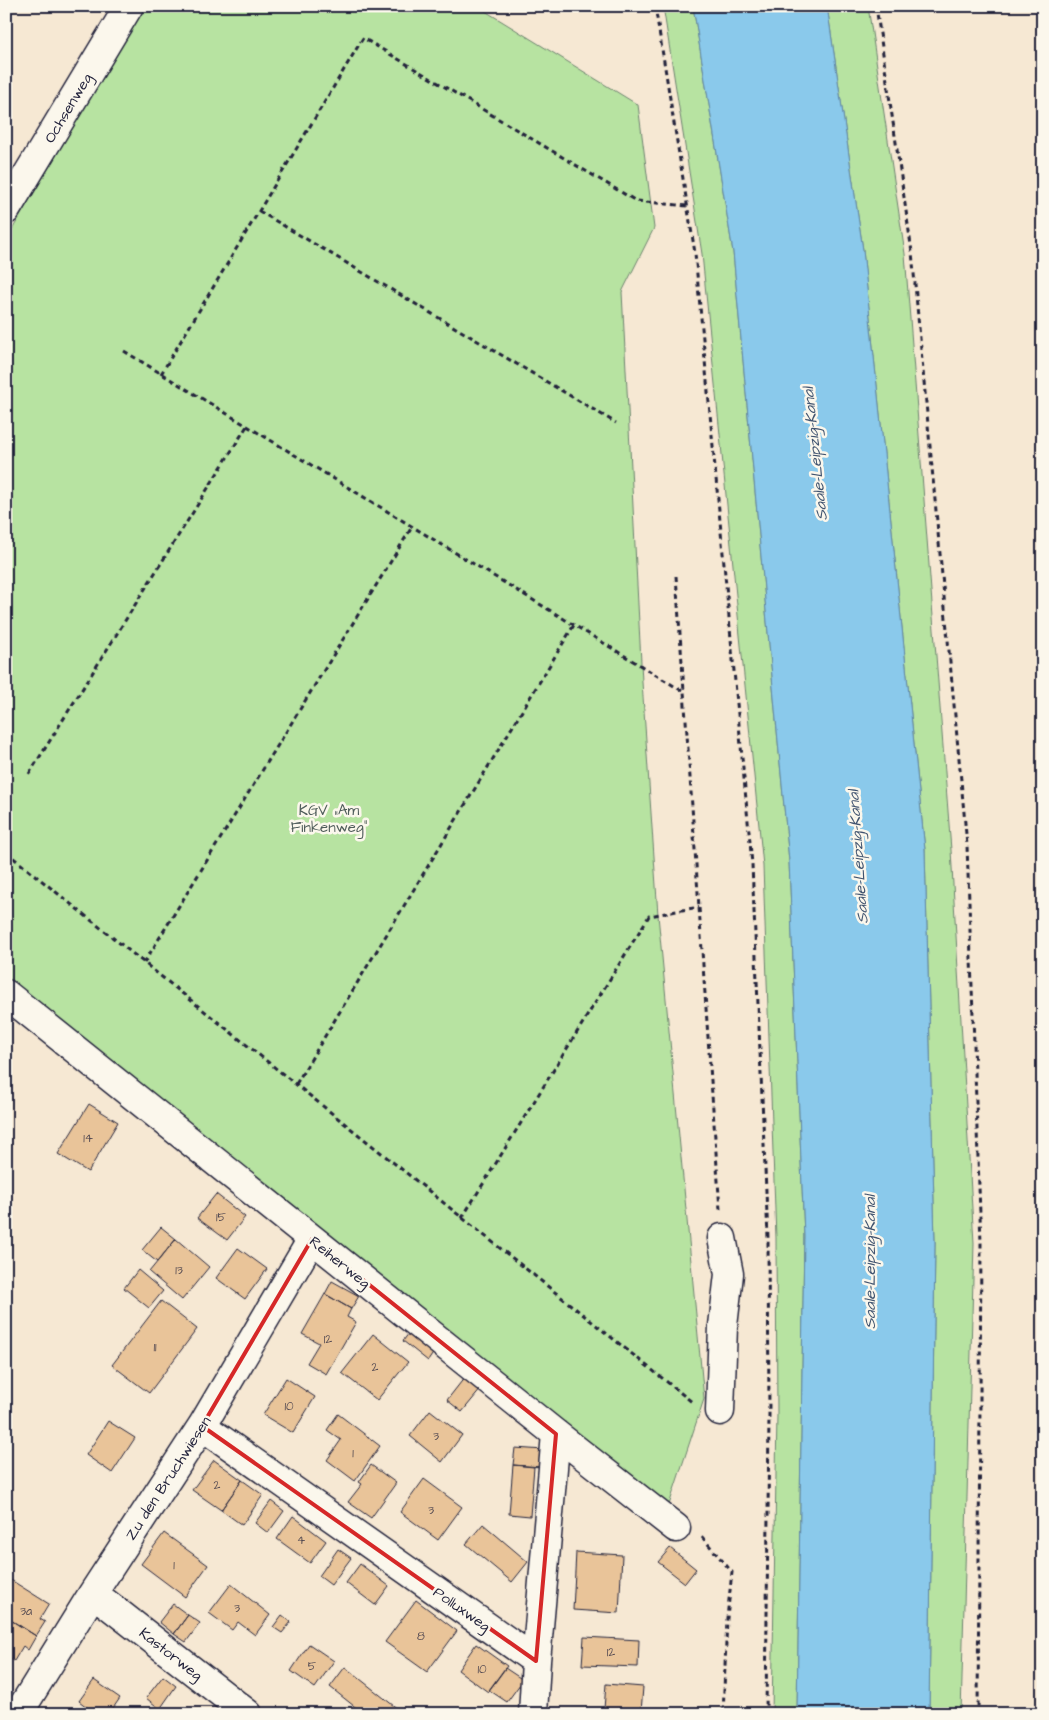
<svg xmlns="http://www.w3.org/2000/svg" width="1049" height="1720" viewBox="0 0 1049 1720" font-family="'Architects Daughter',sans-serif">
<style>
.green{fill:#b7e3a1;stroke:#6c826e}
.water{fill:#8ac9eb;stroke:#6086a5}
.building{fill:#e9c499;stroke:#22223b}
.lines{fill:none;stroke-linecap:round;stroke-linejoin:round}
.minor-casing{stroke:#22223b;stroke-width:31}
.path{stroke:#22223b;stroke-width:3;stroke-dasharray:5 4;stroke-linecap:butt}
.minor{stroke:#fbf7ec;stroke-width:28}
.marked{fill:none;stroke:#d62828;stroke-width:4;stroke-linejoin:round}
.labels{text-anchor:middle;stroke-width:5;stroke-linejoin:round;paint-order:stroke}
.number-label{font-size:12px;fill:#544a52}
.street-label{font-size:15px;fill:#22223b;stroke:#fbf7ec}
.park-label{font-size:15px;fill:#4f5c5a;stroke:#fbf7ec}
.water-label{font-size:16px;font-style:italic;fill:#415470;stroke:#fbf7ec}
</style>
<rect width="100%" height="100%" fill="#f6e8d3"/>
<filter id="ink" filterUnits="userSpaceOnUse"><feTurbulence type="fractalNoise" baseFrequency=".02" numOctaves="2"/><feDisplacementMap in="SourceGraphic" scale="10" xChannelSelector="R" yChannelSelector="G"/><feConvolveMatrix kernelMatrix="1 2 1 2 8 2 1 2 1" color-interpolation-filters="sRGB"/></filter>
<g filter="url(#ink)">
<path class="green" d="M144,6H477L638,105L654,228L622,292L642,682L658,915L704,1399L668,1508L6,976V240Z
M663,6H693L733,252L789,861L804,1236L797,1714H772L777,1415L776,1238L763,866L702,254Z
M827,6H868L905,254L951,850L974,1243L961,1714H929L935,1243L925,850L863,250Z"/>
<path class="water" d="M693,6H827L863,250L925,850L935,1243L929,1714H797L804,1236L789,861L733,252Z"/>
<path class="building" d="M89,1104L118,1122L88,1172L58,1154Z
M216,1194L245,1217L227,1240L197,1218Z
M161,1227L176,1239L157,1262L142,1250Z
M176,1239L209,1267L182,1300L149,1272Z
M238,1248L267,1269L245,1299L216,1278Z
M138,1270L163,1291L149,1308L124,1288Z
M332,1281L359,1296L351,1309L325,1294Z
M325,1294L351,1309L347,1317L356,1322L326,1374L307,1363L319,1343L302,1334Z
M161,1301L197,1329L149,1393L112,1365Z
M409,1333L434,1352L428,1361L403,1341Z
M373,1334L408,1362L377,1400L342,1373Z
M465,1377L481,1389L462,1412L447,1400Z
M286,1378L315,1397L293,1433L263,1415Z
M430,1410L462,1435L442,1462L410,1436Z
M338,1414L380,1446L355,1481L327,1460L341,1440L327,1430Z
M108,1421L135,1438L112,1473L86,1455Z
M515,1448L544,1450L542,1467L513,1465Z
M214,1460L242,1480L221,1510L192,1490Z
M371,1465L396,1483L371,1518L348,1502L362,1484L359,1482Z
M513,1465L534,1467L530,1516L509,1514Z
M424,1479L462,1507L438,1540L400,1512Z
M242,1480L263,1495L242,1525L221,1510Z
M271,1501L284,1511L268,1533L255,1523Z
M293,1516L326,1541L310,1563L277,1539Z
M483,1524L528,1562L512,1582L466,1544Z
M164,1533L208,1565L185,1597L141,1564Z
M670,1548L696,1569L685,1583L658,1562Z
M338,1549L351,1558L331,1585L319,1576Z
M576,1552L622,1555L619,1613L573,1610Z
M360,1564L389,1586L375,1605L346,1583Z
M6,1577L49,1604L40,1619L45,1622L36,1636L6,1617Z
M231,1584L270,1615L255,1635L238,1622L232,1630L209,1613Z
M416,1600L457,1631L427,1672L385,1642Z
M173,1604L188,1615L174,1634L159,1622Z
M188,1615L200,1623L186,1642L174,1634Z
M282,1615L291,1622L282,1633L273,1627Z
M6,1617L36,1636L28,1650L23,1646L14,1661L6,1657Z
M584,1637L639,1640L638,1667L582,1665Z
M309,1644L334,1661L315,1688L291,1671Z
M476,1644L507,1666L488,1692L458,1670Z
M345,1667L399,1710L396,1714H364L330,1687Z
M505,1668L523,1680L507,1702L489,1690Z
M163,1676L176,1686L160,1709L146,1698Z
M94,1680L120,1698L109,1714H96L79,1701Z
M606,1684L643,1687L641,1712L604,1709Z"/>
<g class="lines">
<g class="minor-casing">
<path id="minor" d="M6,210L129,6
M6,994L556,1434L676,1528
M720,1411L723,1326L729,1274L722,1238
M202,1426L536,1661L556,1434
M93,1593L248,1714
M18,1714L93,1593L202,1426L312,1239
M533,1714L536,1661"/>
</g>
<path class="path" d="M655,6L695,253L752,864L768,1238L769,1414L766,1714
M876,6L912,252L967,845L981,1243L978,1714
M259,211L616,423
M124,351L684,692
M161,374L363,38L636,201L687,206
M676,576L720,1210
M29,774L247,426
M6,852L692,1402
M144,963L412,527
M296,1084L574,625
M462,1218L649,916L699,907
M702,1537L732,1572L727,1618L723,1714"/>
<use href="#minor" class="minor"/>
</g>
</g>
<path class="marked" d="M312,1239L556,1434L536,1661L202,1426Z"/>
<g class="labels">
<g class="number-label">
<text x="88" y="1142">14</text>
<text x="221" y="1221">15</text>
<text x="179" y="1274">13</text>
<text x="328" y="1343">12</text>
<text x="155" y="1351">11</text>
<text x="375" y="1371">2</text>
<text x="289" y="1410">10</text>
<text x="436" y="1440">3</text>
<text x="353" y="1457">1</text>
<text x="217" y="1489">2</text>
<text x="431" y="1514">3</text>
<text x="301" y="1544">4</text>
<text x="174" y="1569">1</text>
<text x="237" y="1612">3</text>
<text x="26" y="1615">3a</text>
<text x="421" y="1640">8</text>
<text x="611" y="1656">12</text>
<text x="312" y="1670">5</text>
<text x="482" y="1673">10</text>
</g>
<g class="street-label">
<text transform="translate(68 108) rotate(-59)" y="5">Ochsenweg</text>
<text transform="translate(340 1262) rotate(39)" y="5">Reiherweg</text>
<text transform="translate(168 1478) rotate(-57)" y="5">Zu den Bruchwiesen</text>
<text transform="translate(462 1609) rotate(35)" y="5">Polluxweg</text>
<text transform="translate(171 1654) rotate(38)" y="5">Kastorweg</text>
</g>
<g class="park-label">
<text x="329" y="815">KGV „Am<tspan x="329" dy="17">Finkenweg“</tspan></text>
</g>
<g class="water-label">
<text transform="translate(814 454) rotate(-96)" y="6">Saale-Leipzig-Kanal</text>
<text transform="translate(857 857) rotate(-94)" y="6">Saale-Leipzig-Kanal</text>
<text transform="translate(869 1262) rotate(-90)" y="6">Saale-Leipzig-Kanal</text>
</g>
</g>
<rect width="1049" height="1720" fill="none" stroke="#fbf7ec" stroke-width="25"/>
<rect x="12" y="12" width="1024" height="1695" fill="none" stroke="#22223b" stroke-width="2" filter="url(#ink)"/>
</svg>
